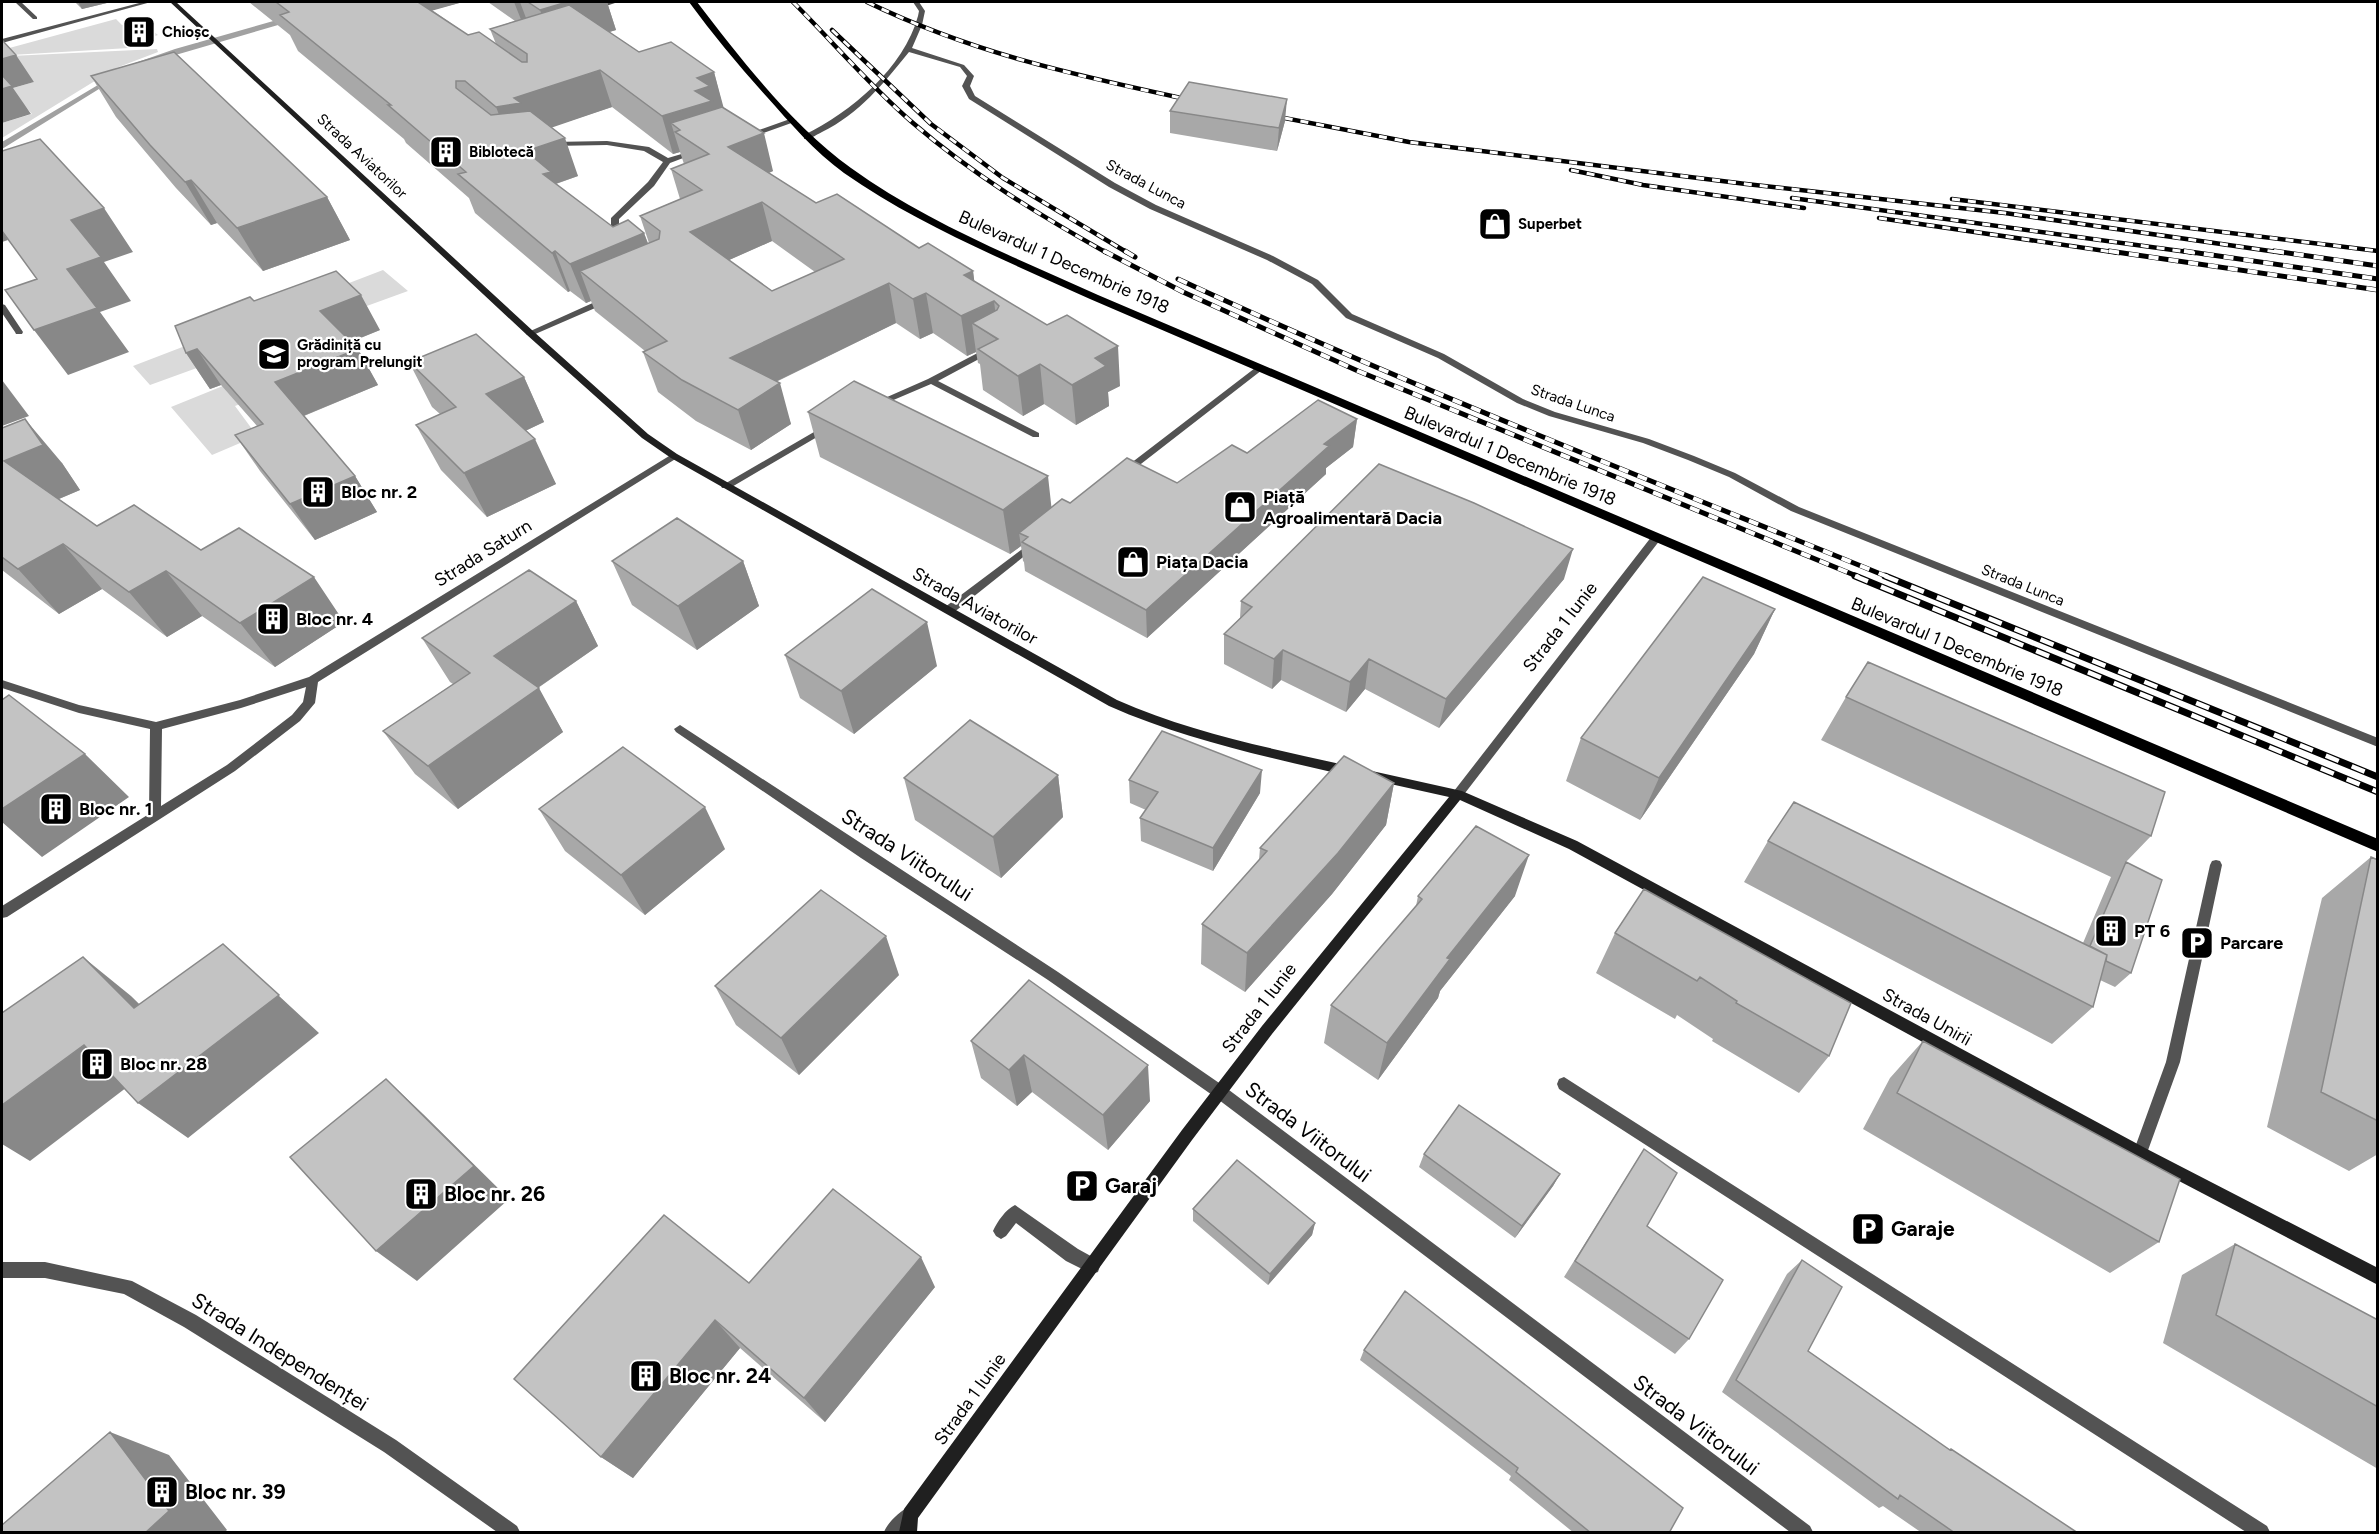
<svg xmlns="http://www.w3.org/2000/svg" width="2379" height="1534" viewBox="0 0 2379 1534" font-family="Figtree,sans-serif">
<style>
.green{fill:#dadada}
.water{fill:#a1a1a1}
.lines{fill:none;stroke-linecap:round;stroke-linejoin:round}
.lane{fill:#535353;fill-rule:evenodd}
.street{fill:#535353;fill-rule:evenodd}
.secondary{fill:#202020;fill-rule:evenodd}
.primary{fill:#000;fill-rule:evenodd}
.rail-far2-casing{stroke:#000;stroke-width:4.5}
.rail-far1-casing{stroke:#000;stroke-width:5}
.rail-casing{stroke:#000;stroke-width:7}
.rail-far2{stroke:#fff;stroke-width:3;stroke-dasharray:8;stroke-linecap:butt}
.rail-far1{stroke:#fff;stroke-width:4;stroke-dasharray:10;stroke-linecap:butt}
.rail{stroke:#fff;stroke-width:4.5;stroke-dasharray:14;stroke-linecap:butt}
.wall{fill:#a8a8a8;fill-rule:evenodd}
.shaded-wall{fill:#888}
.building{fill:#c3c3c3;stroke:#888;stroke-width:1.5;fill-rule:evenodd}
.labels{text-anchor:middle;stroke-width:4.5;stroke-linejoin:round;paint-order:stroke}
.far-poi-label{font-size:15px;font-weight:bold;fill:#000;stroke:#fff;text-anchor:start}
.far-street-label{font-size:15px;fill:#000;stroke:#fff}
.street-label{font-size:18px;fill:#000;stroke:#fff}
.poi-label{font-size:18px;font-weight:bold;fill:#000;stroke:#fff;text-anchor:start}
.near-street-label{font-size:21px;fill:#000;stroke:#fff}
.near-poi-label{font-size:21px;font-weight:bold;fill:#000;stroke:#fff;text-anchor:start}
</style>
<rect width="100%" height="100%" fill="#fff"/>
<path class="green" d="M116,19L122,25L139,20L146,25L124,32L132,38L154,32L158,35L140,41L146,47L11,55L2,50Z
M157,49L158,52L116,68L2,138V123L32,114L10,89L34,82L11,56Z
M383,270L408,291L150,385L133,366Z
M250,375L283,387L235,406L252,429L307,406L313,412L212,455L171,407Z"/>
<path class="water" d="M340,2H357L155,61L120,76L2,149V142L135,63L175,49Z"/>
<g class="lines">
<path class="lane" d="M15,2H21L37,17V19H33Z
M610,2H618L594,10L591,8Z
M790,119L797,121L749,138L742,136Z
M607,141L649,147L668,158L695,150L699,152L670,163L654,186L619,219V229L626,237L622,239L611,230V218L648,182L663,162L644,151L607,145L552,146L548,144L552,142Z
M606,297L609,298V302L533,335H527L526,333Z
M989,347L992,348V352L938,381L1039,433V437H1033L931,384L877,407L874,408L869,405L928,379Z
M826,425L829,426V430L730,488H722L721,486Z
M2216,860L2220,861L2222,865L2180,1062L2147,1153L2145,1158L2140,1160L2135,1158L2133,1153L2166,1062L2210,865L2212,861Z
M1564,1077L2267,1526L2270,1532H2246L1559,1089L1557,1084L1559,1079Z
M1015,1205L1078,1249L1098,1260L1100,1266L1098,1272L1092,1274L1066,1261L1016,1223L1006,1236L1001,1239L996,1236L993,1231C997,1222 1006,1209 1015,1205Z"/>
<path class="street" d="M143,2H151L2,43V39Z
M913,2H919L925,11L922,25L912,48L964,65L974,76L970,86L975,96L1115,183L1156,205L1273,256L1318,280L1352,314L1444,354L1523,399L1555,412L1649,439L1694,456L1735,473L1799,507L2378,738V747L1791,511L1729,477L1688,460L1643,443L1549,416L1517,403L1438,358L1346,318L1312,284L1267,260L1150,209L1109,187L969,99L962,86L967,76L960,67L909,52C884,83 859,114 822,132C816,135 811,139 804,139V135C851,112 904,68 918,16L919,11Z
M2,304L5,305L23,332L22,334H16L15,332L2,313Z
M1259,365L1262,366V370L1128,474H1122V470Z
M674,453L679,456L677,458L318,682L315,703L300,721L235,771L7,917L2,918V906L149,814L150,729L79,713L2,688V680L79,705L156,722L240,700L309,677ZM306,687L303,702L292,715L227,765L161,806L162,729L241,708Z
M1656,535L1660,536L1661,538L1660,540L1462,797H1454L1452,794L1454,791L1652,536Z
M1033,541L1037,542L1038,544L1037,546L953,613H945L944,610L945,607Z
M680,725L1058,972L1225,1087L1810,1526L1813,1532H1790L1215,1097L1048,980L861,858L676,732L674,729Z
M2,1262H45L132,1281L196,1315L396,1440L517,1526L520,1532H497L384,1452L184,1327L124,1294L45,1278H2Z
M910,1506L916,1509L919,1515L916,1521L905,1532H884C888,1522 900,1511 910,1506Z"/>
<path class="secondary" d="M170,2H176L533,331L648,434L677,454L1117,700C1192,733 1270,748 1349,766L1353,768L1355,771L1353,774L1349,776C1267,757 1186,740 1109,706L671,458L642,438L527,335Z
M1372,771L1462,791L1577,841L2145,1148L2378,1268V1285L2135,1158L1569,849L1460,800L1272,1034L1192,1140L918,1518L917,1532H899L904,1509L1182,1130L1262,1026L1449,797L1368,779L1366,776L1368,773Z"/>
<path class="primary" d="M689,2H697C740,58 793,127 851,168C926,222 1014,257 1098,295L2378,839V852L1090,299C1007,261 920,226 844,173C814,151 791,124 767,97C739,66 713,35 689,2Z"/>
<g class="rail-far2-casing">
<path id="rail-far2" d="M793,2C833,42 870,86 913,123C972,174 1039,215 1107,253
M867,2C974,54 1079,76 1195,101
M832,30L931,124L1003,178L1128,253
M1269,115L1409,142L1746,184L2005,213L2284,253
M1571,170L1643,185L1804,208
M1792,198L2195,253
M1952,199L2378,251
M1879,218L2119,253"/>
</g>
<g class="rail-far1-casing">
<path id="rail-far1" d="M1104,251L1183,292L1358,371L1859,577
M1125,251L1135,257
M2109,251L2378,290
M2184,251L2378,279
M2274,251L2378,266
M1178,279C1411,387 1650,480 1888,577"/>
</g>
<g class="rail-casing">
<path id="rail" d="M1855,576L2378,792
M1885,576L2378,777"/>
</g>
<use href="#rail-far2" class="rail-far2"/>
<use href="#rail-far1" class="rail-far1"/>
<use href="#rail" class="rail"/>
</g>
<path class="wall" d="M75,2H111L82,9Z
M249,2H463L432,10L468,35L496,44L490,29L515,21L488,2H607L616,30L609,32L639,52L714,72L723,108L773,171L769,173L816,203L973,271L974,281L1120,386L1108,392L1109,406L1076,425L1044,404L1023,416L983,390L980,364L978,363L976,352L967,356L933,333L920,339L896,323L776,382L791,424L751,450L696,421L658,392L643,352L645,351L595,311L591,301L586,303L570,291L568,292L475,213L469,198L406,143L404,139L298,51L290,35ZM612,107L673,154L680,152L684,164L671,169L680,199L640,216L649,243H648L644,233L613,227L556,184L578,176L551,127ZM772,241L815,272L772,291L729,260Z
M91,76L327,197L350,240L263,271L217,223L211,225L176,188L116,117Z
M1170,111L1285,121L1277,151L1170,133Z
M254,301L380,330L351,342L358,349L378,385L304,416L355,476L377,512L315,540L260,471L235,435L257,426L221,385L210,389L186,353Z
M409,362L524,377L544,422L525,431L556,484L487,517L441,470L416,425L440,414L432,407Z
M808,412L1051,508L1070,503L1177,483L1247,453L1357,419L1353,447L1326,468V474L1147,638L1025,571L1024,562L1023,561L1021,546L1010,554L820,457Z
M2,428L62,463L80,490L59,499L97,526L201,550L344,622L275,667L202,616L167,637L102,589L59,614L2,570Z
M612,561H743L759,606L697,650L632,605Z
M1564,579L1439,728L1365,689L1346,712L1281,680L1272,689L1224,664V634L1240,618L1241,601Z
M576,601L598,646L538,688L563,732L458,809L415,774L383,731L453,684L450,682L422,638Z
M1775,609L1754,654L1640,820L1566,781L1581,738Z
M785,655L937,666L854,734L800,698Z
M1846,697L2151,836L2126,862L2131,973L2115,987L2100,980L2093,1007L2052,1044L1744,882L1768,841L2083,943L2111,877L1821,740Z
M1058,775L1063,817L1001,878L915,820L904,778Z
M1129,780L1260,793L1213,871L1141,841L1140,818L1146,810L1130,803Z
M1394,783L1386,825L1332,894L1245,992L1201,964L1202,924L1259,860L1260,848Z
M539,809L725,849L645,915L565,851Z
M2371,857L2378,860V1154L2349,1171L2267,1127L2322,898Z
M1644,889L1829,1056L1799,1093L1712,1041L1713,1039L1677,1015L1675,1019L1596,973L1615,933Z
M1418,896H1515L1440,991L1438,998L1378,1080L1324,1043L1331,1005L1416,906Z
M899,975L799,1075L736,1025L715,986Z
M1029,980L1150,1101L1108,1150L1032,1092L1017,1106L981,1078L971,1041Z
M1923,1041L2159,1242L2110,1273L1863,1129L1890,1078Z
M1644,1149L1647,1226L1689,1339L1675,1354L1564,1277Z
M1424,1154L1560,1174L1553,1186L1515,1238L1419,1167Z
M1193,1209L1315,1223L1312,1235L1268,1285L1193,1221Z
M2235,1244L2378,1320V1469L2163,1343L2182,1275Z
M1802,1260L1808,1351L1949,1450L1951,1449L2078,1533H1922L1883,1506L1879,1508L1722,1392L1787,1274Z
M749,1283L935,1287L825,1422L740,1348L633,1478L601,1457Z
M1364,1350L1669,1533H1574L1509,1480L1511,1476L1360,1360Z"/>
<path class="shaded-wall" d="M78,2H111L82,9Z
M399,2H463L406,18Z
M514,2H520L529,26L524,27Z
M528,2H607L616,30L554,49L540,10Z
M16,55L34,82L13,88L31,114L2,123V59Z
M600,70L612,107L533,134L511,145L496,107L514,98Z
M714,72L724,109L680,130L671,123L680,152L673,154L662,116L697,78Z
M1287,99L1285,121L1277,151L1279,128Z
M764,133L773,171L738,185L728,147Z
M565,138L578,176L555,184L565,210L526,151Z
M191,180L217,223L211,225L185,182Z
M327,197L350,240L263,271L237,228Z
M762,202L772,241L702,272L690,232Z
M104,208L133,252L104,262L131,301L100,312L129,352L68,375L34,330L67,269L71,220Z
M2,231L8,240L2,242Z
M644,233L658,272L580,271L591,301L586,303L570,264Z
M555,251L570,291L568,292L552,253Z
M973,271L978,309L994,301L999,341L972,323L976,352L967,356L961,316L964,275Z
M889,283L896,323L742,398L730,358Z
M926,293L933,333L920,339L913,299Z
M361,295L380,330L340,346L320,311Z
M1118,346L1120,386L1108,392L1109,406L1076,425L1072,385L1095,358Z
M197,349L221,385L210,389L186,353Z
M358,349L378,385L298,418L275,382Z
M1040,364L1044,404L1023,416L1018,376Z
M524,377L544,422L508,439L486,394Z
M2,380L29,416L2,426Z
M780,383L791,424L751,450L738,410Z
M25,419L62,463L80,490L42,506L4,461Z
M1357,419L1353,447L1326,468V474L1147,638L1146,610L1324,444Z
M535,439L556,484L487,517L464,473Z
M355,476L377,512L315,540L290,504Z
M1048,476L1053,521L1028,537L1019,533L1021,546L1010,554L1003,510Z
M63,544L102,589L59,614L18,569Z
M1573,549L1564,579L1439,728L1446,699Z
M743,561L759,606L697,650L678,606Z
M166,571L202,616L167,637L129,592Z
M314,577L344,622L275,667L240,623Z
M576,601L598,646L520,700L494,656Z
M1775,609L1754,654L1640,820L1659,778Z
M927,622L937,666L854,734L841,691Z
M1283,650L1281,680L1272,689L1274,659Z
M1369,659L1365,689L1346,712L1350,682Z
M539,688L563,732L458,809L428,766Z
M85,754L129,797L42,857L2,822V809Z
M1262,770L1260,793L1213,871V848Z
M1058,775L1063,817L1001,878L993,837Z
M1394,783L1386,825L1332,894L1245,992L1247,953Z
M705,807L725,849L645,915L621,875Z
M1529,855L1515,896L1440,991L1438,998L1378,1080L1387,1043L1447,958Z
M886,936L899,975L799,1075L781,1038Z
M223,944L319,1033L188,1138L138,1103Z
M83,957L131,996L182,1046L134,1008Z
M84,1045L135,1081L30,1161L2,1144V1105Z
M1024,1055L1032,1092L1017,1106L1009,1070Z
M1148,1065L1150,1101L1108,1150L1103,1115Z
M386,1079L423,1114L509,1199L417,1281L376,1251Z
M1560,1174L1553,1186L1515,1238L1522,1226Z
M1315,1223L1312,1235L1268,1285L1270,1274Z
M921,1257L935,1287L825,1422L804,1398Z
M715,1320L740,1348L633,1478L601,1457Z
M110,1432L169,1455L227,1530L224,1533H145Z"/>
<path class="building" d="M276,2H418L468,35L479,32L522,62H527V54L490,29L569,5L639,52L671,42L714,72L697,78L710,86L695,91L712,101L662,116L600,70L514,98L521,103L496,107L465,81H456V88L491,115L530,111L565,138L526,151L551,172L543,174L613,227L628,220L644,233L570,264L555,251L552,253L458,174L466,172L388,105H391L280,15L289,12Z
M528,2H567L540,10Z
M2,40L16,55L2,59Z
M174,52L327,197L237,228L191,180L185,182L150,145L91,76Z
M2,75L12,86L2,89Z
M1189,82L1287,99L1279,128L1170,111Z
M722,107L764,133L728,147L816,203L837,194L919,248L928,243L973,271L964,275L1047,325L1067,315L1118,346L1095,358L1106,366L1072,385L1040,364L1018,376L978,349L998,339L972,323L997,310L999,306L994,301L961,316L926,293L913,299L889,283L730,358L780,383L738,410L682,380L643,352L667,341L580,271L659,239L660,231L640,216L702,190L671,169L709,154L675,132L680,130L671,123ZM762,202L844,259L772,291L690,232Z
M40,139L104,208L71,220L101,257L67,269L97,308L34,330L5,290L37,279L2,231V151Z
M336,271L361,295L320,311L358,349L275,382L355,476L290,504L235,435L263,424L197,349L186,353L175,326L250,297L254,301Z
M476,334L524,377L486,394L535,439L464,473L416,425L456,407L409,362Z
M854,381L1048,476L1003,510L808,412Z
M1318,400L1357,419L1324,444L1329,446L1146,610L1022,542L1028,537L1019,533L1062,499L1070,503L1127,458L1177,483L1232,445L1247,453Z
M25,419L43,445L4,461L97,526L134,505L201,550L239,528L314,577L240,623L166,571L129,592L63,544L18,569L2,557V428Z
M1379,464L1474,503L1573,549L1446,699L1369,659L1350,682L1283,650L1274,659L1224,634L1252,607L1241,601Z
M677,518L743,561L678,606L612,561Z
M529,570L576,601L494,656L539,688L428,766L383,731L470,673L422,638Z
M1703,577L1775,609L1659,778L1581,738Z
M872,589L927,622L841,691L785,655Z
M1868,662L2165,792L2151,836L1846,697Z
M9,695L85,754L2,809V700Z
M970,720L1058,775L993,837L904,778Z
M1162,731L1262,770L1213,848L1140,818L1158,792L1129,780Z
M623,747L705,807L621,875L539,809Z
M1344,756L1394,783L1338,853L1247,953L1202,924L1267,851L1260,848Z
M1794,802L2107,955L2093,1007L1768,841Z
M1476,826L1529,855L1447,958L1450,959L1387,1043L1331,1005L1422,899L1418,896Z
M2371,857L2378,860V1121L2321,1092Z
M2126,862L2162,880L2131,973L2106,961L2107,955L2090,946Z
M1644,889L1851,1003L1829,1056L1736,1003L1737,1001L1700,977L1697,981L1615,933Z
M821,890L886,936L781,1038L715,986Z
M223,944L279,995L138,1103L84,1045L2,1105V1013L83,957L134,1008Z
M1029,980L1148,1065L1103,1115L1024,1055L1009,1070L971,1041Z
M1923,1041L2180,1179L2159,1242L1897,1093Z
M386,1079L474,1166L376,1251L290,1157Z
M1459,1105L1560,1174L1522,1226L1424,1154Z
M1644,1149L1677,1173L1647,1226L1723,1280L1689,1339L1575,1261Z
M1237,1160L1315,1223L1270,1274L1193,1209Z
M833,1189L921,1257L804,1398L715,1320L601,1457L514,1379L664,1215L749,1283Z
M2235,1244L2378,1320V1407L2216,1315Z
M1802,1260L1842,1287L1808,1351L1950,1450L1951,1449L2078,1533H1955L1900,1495L1898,1499L1736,1380Z
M1405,1291L1683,1508L1669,1533H1591L1516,1472L1518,1468L1364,1350Z
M110,1432L169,1511L145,1533H2V1525Z"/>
<defs>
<g id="building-square" transform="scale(1.725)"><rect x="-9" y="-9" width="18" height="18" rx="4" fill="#000" stroke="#fff"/><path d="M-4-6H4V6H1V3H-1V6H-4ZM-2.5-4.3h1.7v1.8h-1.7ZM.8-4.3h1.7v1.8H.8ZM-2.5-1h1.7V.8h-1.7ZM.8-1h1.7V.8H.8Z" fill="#fff"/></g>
<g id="shop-square" transform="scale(1.725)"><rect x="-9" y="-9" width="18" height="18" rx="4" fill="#000" stroke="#fff"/><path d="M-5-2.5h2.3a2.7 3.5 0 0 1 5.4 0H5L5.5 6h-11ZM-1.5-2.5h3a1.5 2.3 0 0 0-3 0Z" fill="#fff"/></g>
<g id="school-square" transform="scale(1.725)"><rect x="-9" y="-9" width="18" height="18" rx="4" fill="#000" stroke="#fff"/><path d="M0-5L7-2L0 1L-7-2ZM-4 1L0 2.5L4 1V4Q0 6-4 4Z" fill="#fff"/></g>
<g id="parking-square" transform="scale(1.725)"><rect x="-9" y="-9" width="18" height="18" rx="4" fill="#000" stroke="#fff"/><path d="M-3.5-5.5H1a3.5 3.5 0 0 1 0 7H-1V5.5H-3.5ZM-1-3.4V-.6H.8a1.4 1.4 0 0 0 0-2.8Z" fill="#fff"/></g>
</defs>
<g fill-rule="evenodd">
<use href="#building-square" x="139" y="32"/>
<use href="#building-square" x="446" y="152"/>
<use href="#shop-square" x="1495" y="224"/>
<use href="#school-square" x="274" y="354"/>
<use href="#building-square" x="318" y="492"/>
<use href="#shop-square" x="1240" y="507"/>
<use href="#shop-square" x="1133" y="562"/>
<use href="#building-square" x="273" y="619"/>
<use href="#building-square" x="56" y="809"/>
<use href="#building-square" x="2111" y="931"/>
<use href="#parking-square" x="2197" y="943"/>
<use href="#building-square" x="97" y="1064"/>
<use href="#parking-square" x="1082" y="1186"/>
<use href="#building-square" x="421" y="1194"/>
<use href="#parking-square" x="1868" y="1229"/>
<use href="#building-square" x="646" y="1376"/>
<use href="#building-square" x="162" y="1492"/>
</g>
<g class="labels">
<g class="far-poi-label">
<text x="162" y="37">Chioșc</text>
<text x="469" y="157">Biblotecă</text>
<text x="1518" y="229">Superbet</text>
<text x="297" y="350">Grădiniță cu<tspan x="297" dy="17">program Prelungit</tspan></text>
</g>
<g class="far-street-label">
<text transform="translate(362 156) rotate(43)" y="5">Strada Aviatorilor</text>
<text transform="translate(1146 184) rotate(28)" y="5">Strada Lunca</text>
<text transform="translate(1573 403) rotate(19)" y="5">Strada Lunca</text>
<text transform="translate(2023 585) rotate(22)" y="5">Strada Lunca</text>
</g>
<g class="street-label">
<text transform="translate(1064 262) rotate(24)" y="6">Bulevardul 1 Decembrie 1918</text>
<text transform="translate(1510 456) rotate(23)" y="6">Bulevardul 1 Decembrie 1918</text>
<text transform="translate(483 553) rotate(-32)" y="6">Strada Saturn</text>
<text transform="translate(975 606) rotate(29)" y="6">Strada Aviatorilor</text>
<text transform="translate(1560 627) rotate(-52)" y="6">Strada 1 Iunie</text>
<text transform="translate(1957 647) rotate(23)" y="6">Bulevardul 1 Decembrie 1918</text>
<text transform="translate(1259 1008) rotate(-52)" y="6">Strada 1 Iunie</text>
<text transform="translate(1927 1017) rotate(29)" y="6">Strada Unirii</text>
<text transform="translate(970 1399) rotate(-54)" y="6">Strada 1 Iunie</text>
</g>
<g class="poi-label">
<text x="341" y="498">Bloc nr. 2</text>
<text x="1263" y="503">Piață<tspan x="1263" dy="21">Agroalimentară Dacia</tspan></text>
<text x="1156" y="568">Piața Dacia</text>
<text x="296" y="625">Bloc nr. 4</text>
<text x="79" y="815">Bloc nr. 1</text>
<text x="2134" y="937">PT 6</text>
<text x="2220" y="949">Parcare</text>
<text x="120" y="1070">Bloc nr. 28</text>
</g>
<g class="near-street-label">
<text transform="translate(907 855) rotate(33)" y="7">Strada Viitorului</text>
<text transform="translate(1308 1132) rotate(37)" y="7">Strada Viitorului</text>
<text transform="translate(280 1352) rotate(32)" y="7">Strada Independenței</text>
<text transform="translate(1696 1425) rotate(37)" y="7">Strada Viitorului</text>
</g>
<g class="near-poi-label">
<text x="1105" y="1193">Garaj</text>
<text x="444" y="1201">Bloc nr. 26</text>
<text x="1891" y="1236">Garaje</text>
<text x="669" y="1383">Bloc nr. 24</text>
<text x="185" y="1499">Bloc nr. 39</text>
</g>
</g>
<rect width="2379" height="1534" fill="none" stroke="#000000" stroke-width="6"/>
</svg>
